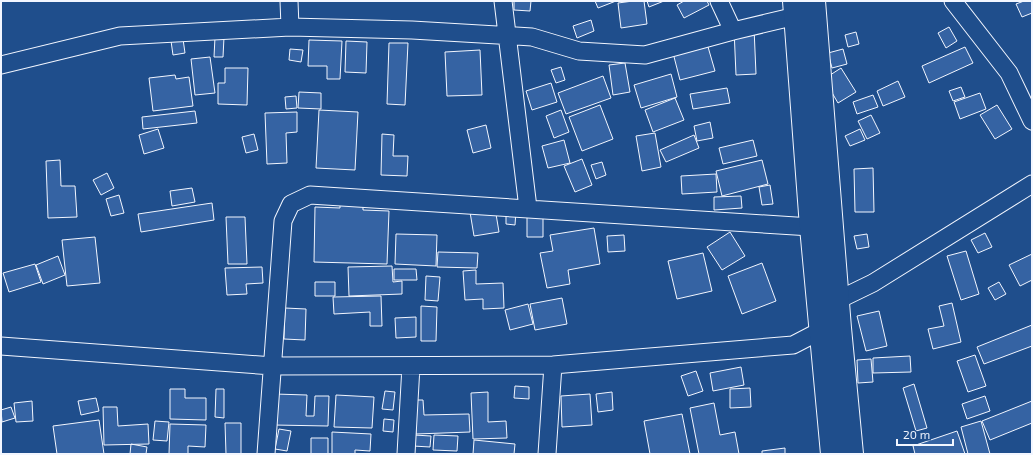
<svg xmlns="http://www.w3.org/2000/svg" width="1033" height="455" viewBox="0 0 1033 455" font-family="'Exo 2',sans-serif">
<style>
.building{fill:#3563a3;stroke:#f2f6ff}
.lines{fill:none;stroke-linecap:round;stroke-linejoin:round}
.street-casing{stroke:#f2f6ff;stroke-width:19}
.secondary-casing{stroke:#f2f6ff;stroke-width:24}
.street{stroke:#1f4e8c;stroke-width:17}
.secondary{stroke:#1f4e8c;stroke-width:22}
</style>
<rect width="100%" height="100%" fill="#1f4e8c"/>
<path class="building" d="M514,1H531L530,11L514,10Z
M595,1H616L598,8Z
M633,1H644L647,24L621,28L618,3Z
M647,1H664L649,7Z
M684,1H707L709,5L684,18L677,5Z
M1024,1H1032V13L1022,17L1016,4Z
M591,20L594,31L577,38L573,26Z
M949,27L957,41L946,48L938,33Z
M754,28L756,74L736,75L734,29Z
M856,32L859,44L848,47L845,35Z
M215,37H224L223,57H214Z
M183,39L185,53L173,55L171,41Z
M309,40L342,41L340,79H327V66H308Z
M706,40L715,71L680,80L672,49Z
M346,41L367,42L366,73L345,72Z
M389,43H408L405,105L387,104Z
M965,47L973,63L929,83L922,66Z
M290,49L303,50L301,62L289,60Z
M843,49L847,64L832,68L828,53Z
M480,50L482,95L447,96L445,52Z
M210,57L215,93L195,95L191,59Z
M625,63L630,92L613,95L609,65Z
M561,67L565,80L556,83L551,70Z
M225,68H248L247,105L218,104V83H225Z
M841,68L856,92L838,103L824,79Z
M671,74L677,97L641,108L634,85Z
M175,75L176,79L189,77L193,106L153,111L149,78Z
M603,76L611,98L566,114L558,93Z
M898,81L905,97L883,106L877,91Z
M551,83L557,102L532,110L526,91Z
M961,87L965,97L953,101L949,91Z
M727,88L730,103L693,109L690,94Z
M299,92L321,93V109L298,108Z
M980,93L986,109L960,119L954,102Z
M873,95L878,107L857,114L853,102Z
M296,96L297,108L286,109L285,97Z
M675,98L684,120L653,132L645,110Z
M600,105L613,139L582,151L569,117Z
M997,105L1012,129L995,139L980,115Z
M319,110L358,112L355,170L316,168Z
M561,110L569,132L554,138L546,116Z
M195,111L197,123L143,129L142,117Z
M297,112V132L286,133L287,163L267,164L265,113Z
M871,115L880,133L867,139L858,121Z
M710,122L713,138L697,141L694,126Z
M486,125L491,148L473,153L467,130Z
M158,129L164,148L144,154L139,135Z
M860,129L865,140L850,146L845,136Z
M655,133L661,167L642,171L636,136Z
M254,134L258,150L246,153L242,137Z
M382,134L394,135L393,156H408L407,176L381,175Z
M694,135L699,148L666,162L660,150Z
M564,140L570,163L548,168L542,146Z
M753,140L757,156L723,164L719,148Z
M582,159L592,185L575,192L564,166Z
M60,160L61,186H75L77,217L48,218L46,161Z
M762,160L768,184L722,196L716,171Z
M602,162L606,175L596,179L591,165Z
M873,168L874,212H855L854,169Z
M107,173L114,188L101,195L93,180Z
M716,174L717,192L682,194L681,176Z
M770,185L773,204L762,205L759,187Z
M192,188L195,202L172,206L170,191Z
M119,195L124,213L111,216L106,199Z
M741,196L742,208L714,210V197Z
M340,202L363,203V210L389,211L387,264L314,262L315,207L340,208Z
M212,203L214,220L141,232L138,214Z
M495,208L499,232L474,236L470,212Z
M506,211H516L515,225L506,224Z
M527,216L543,217V237H527Z
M226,217H245L247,264H228Z
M594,228L600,264L568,270L570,284L547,288L540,253L553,251L550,235Z
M730,232L745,256L722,270L707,247Z
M985,233L992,247L978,253L971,240Z
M396,234L437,235L436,266L395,264Z
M867,234L869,247L857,249L854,236Z
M624,235L625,251L608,252L607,236Z
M95,237L100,283L67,286L62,240Z
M966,251L979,294L961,300L947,256Z
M438,252L478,253L477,268L437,267Z
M703,253L712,291L677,299L668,261Z
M1032,254V280L1020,286L1009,265Z
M58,256L65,275L43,284L36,265Z
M762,263L776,301L742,314L728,276Z
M35,264L41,282L9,292L3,273Z
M392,266L393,282L402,281V294L349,296L348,267Z
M262,267L263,283L246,284L247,294L227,295L225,268Z
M394,269H416L417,280H394Z
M476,270V284L503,283L504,308L483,309V299L465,300L463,271Z
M426,276L440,277L438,301L425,300Z
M315,282H335V296H315Z
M999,282L1006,294L995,300L988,288Z
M381,296L382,326H370V312L334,314L333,297Z
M562,298L567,324L535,330L530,304Z
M952,303L961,342L933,349L928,329L944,326L939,306Z
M528,304L533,324L510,330L505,310Z
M421,306L437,307L436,341H421Z
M285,308L306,309L305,340L284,339Z
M879,311L887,346L866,351L857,316Z
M416,317V337L396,338L395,318Z
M1032,325V346L984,364L977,347Z
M975,355L986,386L968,392L957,361Z
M910,356L911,372L873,373V358Z
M871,359L873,382L858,383L857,360Z
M741,367L744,385L713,391L710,373Z
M696,371L703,391L688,396L681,376Z
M914,384L927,428L916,431L903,388Z
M515,386L529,387V399L514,398Z
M750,388L751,407L730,408V389Z
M170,389H185V398H206V420L170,419Z
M216,389H224V418L215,417Z
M385,391L395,392L393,410L382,409Z
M488,392V422L506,421L507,438L473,439L471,393Z
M612,392L613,410L598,412L596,394Z
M275,394L307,395L306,416H314L315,396H329L328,426L274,425Z
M590,394L592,425L562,427L561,396Z
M336,395L374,397L372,428L334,427Z
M985,396L990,411L967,419L962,404Z
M96,398L99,411L81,415L78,401Z
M415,400H423L424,415L469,414L470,432L416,434Z
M32,401L33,421L16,422L14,403Z
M1032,401V423L990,440L982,421Z
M714,403L720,435L735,432L739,454H699L690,408Z
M11,407L15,418L2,422L1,410Z
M103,407H117L118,426L148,424L149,444L104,445Z
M682,414L690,454H650L644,421Z
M384,419L394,420L393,432L383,431Z
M99,420L104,454H57L53,426Z
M155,421L169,422L167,441L153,440Z
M981,421L990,454H968L961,427Z
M225,423H241V454H226Z
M170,424L206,425L205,447L188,446V454H169Z
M279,429L291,431L287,451L275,449Z
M957,431L965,454H915L913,446Z
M332,432L371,434L370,451L355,450V454H332Z
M414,435L431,436L430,447L413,446Z
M434,435L458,436L457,451L433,450Z
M311,438H328V454H311Z
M474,440L515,444L514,454H473Z
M131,444L147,447L146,454H130Z
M785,448V454H762V451Z"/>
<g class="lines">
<g class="street-casing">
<path id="street" d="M289,1L290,27
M503,1L528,208
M719,1L733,31
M953,1L1009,73L1032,121
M1,65L120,36L290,27L412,30L532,37L579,51L645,55L733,31L796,16
M828,303L838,300L873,283L1032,184
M1,346L273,366L553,365L793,345L820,331L832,329
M266,454L283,221L291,204L310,195L811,227
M406,454L411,366
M547,454L553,365"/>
</g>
<g class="secondary-casing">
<path id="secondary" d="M794,1L811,227L832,454
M814,1L840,328L852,454"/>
</g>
<use href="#street" class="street"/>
<use href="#secondary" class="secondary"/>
</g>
<rect width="1033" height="455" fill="none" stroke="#f2f6ff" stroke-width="4"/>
<path d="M897 439v6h56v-6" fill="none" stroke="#f2f6ff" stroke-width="2"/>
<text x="903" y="439" font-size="12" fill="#f2f6ff" stroke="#1f4e8c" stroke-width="3" paint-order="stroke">20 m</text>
</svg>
